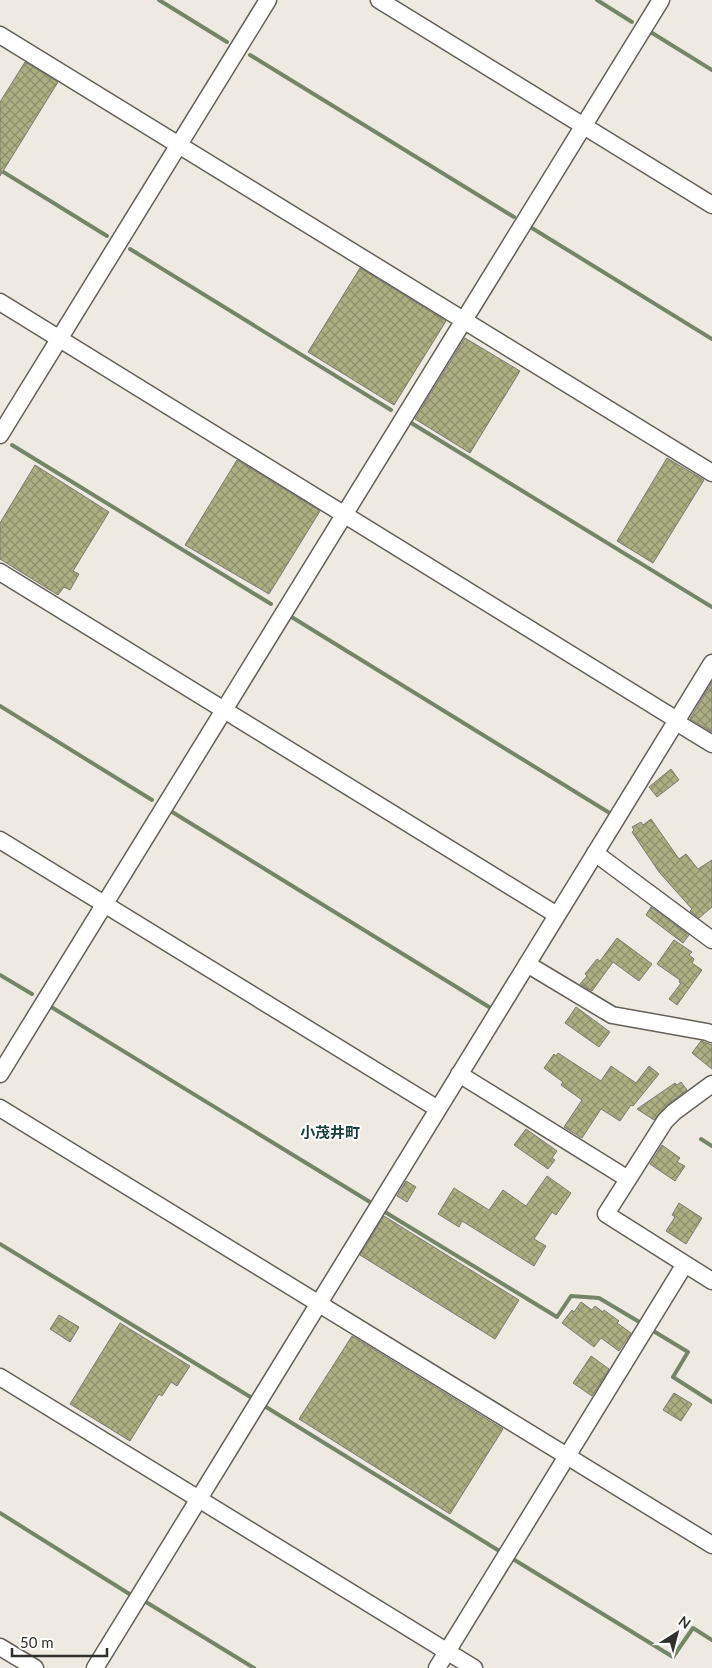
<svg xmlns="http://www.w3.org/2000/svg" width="712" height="1668" viewBox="0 0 712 1668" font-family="Lato,'Noto Sans JP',sans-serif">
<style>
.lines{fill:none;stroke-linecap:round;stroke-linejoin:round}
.stream{stroke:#748568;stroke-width:4}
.building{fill:url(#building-cross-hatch);stroke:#7b7c74}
.minor-casing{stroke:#636159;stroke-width:19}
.minor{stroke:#fff;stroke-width:16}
.labels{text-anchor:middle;stroke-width:4;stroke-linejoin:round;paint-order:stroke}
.quarter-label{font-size:15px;font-weight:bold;fill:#193c3e;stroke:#fff}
</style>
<defs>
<pattern id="building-cross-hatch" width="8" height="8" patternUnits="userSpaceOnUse" patternTransform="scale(1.25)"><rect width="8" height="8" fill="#acaf82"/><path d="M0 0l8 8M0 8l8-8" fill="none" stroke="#8d8f6b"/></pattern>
</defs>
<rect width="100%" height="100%" fill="#eeeae2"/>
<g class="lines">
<path class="stream" d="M159,0L227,42
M597,0L632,22
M649,31L712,70
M250,55L514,217
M0,170L107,236
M527,225L712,339
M130,249L391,410
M408,421L712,607
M12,445L271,604
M290,616L608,812
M0,706L152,800
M169,810L489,1007
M0,975L32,994
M48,1005L370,1202
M701,1139L712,1146
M385,1212L557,1317L571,1296L599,1298L641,1323
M0,1244L252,1398
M655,1332L688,1352L673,1377L712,1402
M266,1407L501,1552
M0,1513L131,1595
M513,1559L673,1657L693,1628L712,1640
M146,1602L254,1668"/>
</g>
<path class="building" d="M25,62L58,82L0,176V102Z
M360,268L446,321L394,405L308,352Z
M465,338L520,371L470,453L415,419Z
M667,458L704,480L653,563L617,541Z
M237,460L320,511L269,594L185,545Z
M35,465L109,512L73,571L79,574L70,590L64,587L58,595L0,559V523Z
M712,682V732L690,719Z
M671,769L679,780L657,797L649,787Z
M651,819L679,859L686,854L698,869L712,860V907L699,918L690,911L692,909L659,872L632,832L634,830L632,827L641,822L643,825Z
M651,907L689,935L683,943L646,915Z
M617,938L652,964L639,981L613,962L592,991L580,984L587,976L585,974L597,959L600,961Z
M674,940L692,952L689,955L694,959L692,963L702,970L677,1005L669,999L681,983L679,982L680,980L657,964Z
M576,1007L610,1032L599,1047L565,1023Z
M701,1041L712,1045V1069L692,1053Z
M558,1053L601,1081L611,1066L636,1083L649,1066L659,1074L633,1106L631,1105L620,1121L601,1109L582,1138L564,1127L582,1100L561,1085L563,1082L544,1068L554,1054L556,1056Z
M681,1082L687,1090L667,1105L654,1120L637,1109L675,1083L677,1085Z
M526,1129L557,1151L552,1158L555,1160L548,1169L514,1145Z
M662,1145L680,1158L677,1162L685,1166L675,1181L650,1164Z
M547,1176L571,1193L556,1215L552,1212L534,1239L546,1246L534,1266L462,1221L459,1227L438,1214L454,1188L489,1210L503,1190L526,1206Z
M406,1181L416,1187L407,1202L397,1196Z
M679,1203L702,1218L686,1244L666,1231L675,1217L672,1215Z
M384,1216L519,1300L495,1339L360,1255Z
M581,1302L592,1310L595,1306L603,1312L604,1310L619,1321L617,1323L631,1333L619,1351L601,1338L594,1347L562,1323L572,1310L574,1312Z
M59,1315L79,1327L70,1342L50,1329Z
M120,1323L190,1366L177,1386L171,1382L162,1396L159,1394L130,1441L70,1404Z
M352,1336L503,1429L450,1514L299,1419Z
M591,1356L609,1369L592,1396L573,1383Z
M674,1393L692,1404L681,1421L663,1410Z"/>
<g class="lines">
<g class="minor-casing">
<path id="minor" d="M379,0L712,205
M0,35L712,473
M0,302L677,720
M0,435L268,0
M0,572L557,915
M676,722L712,744
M0,840L438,1109
M595,853L712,940
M527,964L612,1015L707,1032L712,1034
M0,1074L661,0
M459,1074L628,1179
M0,1108L712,1545
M685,1264L606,1214L665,1121L674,1112L712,1084
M0,1377L474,1668
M0,1647L35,1668
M95,1668L712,663
M437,1668L685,1264L712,1281"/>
</g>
<use href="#minor" class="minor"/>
</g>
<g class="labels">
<g class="quarter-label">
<text x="330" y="1138">小茂井町</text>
</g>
</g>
<g transform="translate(677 1633) rotate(36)" stroke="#ffffff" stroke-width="4" paint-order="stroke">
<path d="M0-4L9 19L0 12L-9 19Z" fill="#31302d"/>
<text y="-8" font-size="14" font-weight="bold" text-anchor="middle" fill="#31302d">N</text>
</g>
<path d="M12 1648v8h95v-8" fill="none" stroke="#31302d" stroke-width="2.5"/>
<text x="20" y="1648" font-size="15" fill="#31302d" stroke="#ffffff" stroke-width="4" paint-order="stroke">50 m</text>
</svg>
